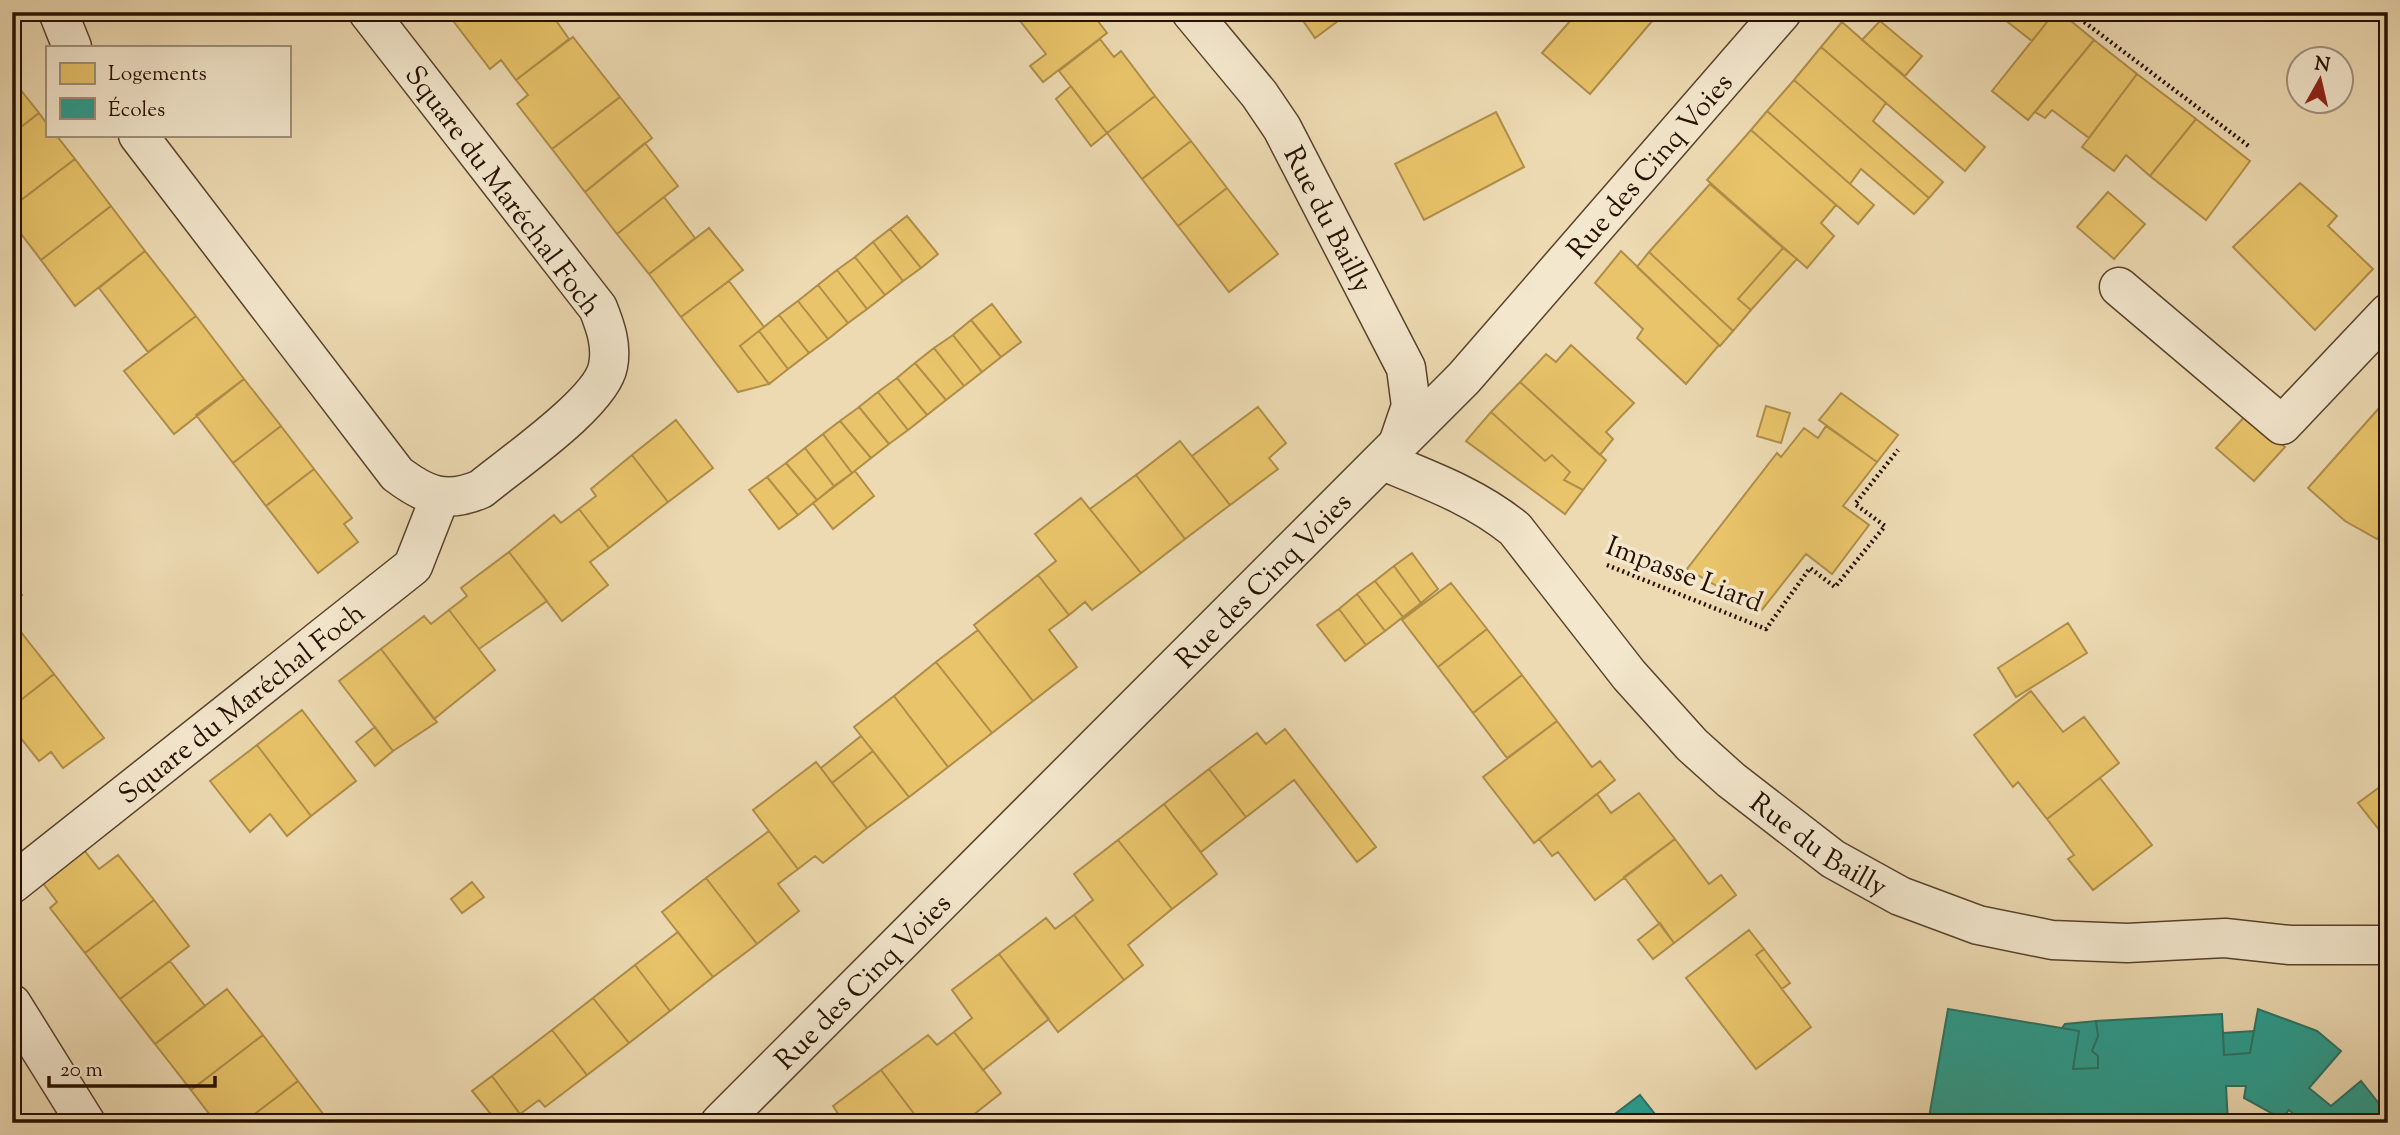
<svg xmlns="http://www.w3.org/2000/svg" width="2400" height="1135" viewBox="0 0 2400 1135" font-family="'Sorts Mill Goudy',serif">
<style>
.homes{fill:#e9c46a;stroke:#af8e4a;stroke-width:2}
.schools{fill:#2a9d8f;stroke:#297364;stroke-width:2}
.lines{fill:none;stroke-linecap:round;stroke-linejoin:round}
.street-casing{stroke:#58422c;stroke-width:41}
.path{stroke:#271000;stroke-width:4.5;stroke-dasharray:2 3.5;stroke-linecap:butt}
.street{stroke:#f3e7cd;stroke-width:38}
.labels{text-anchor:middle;stroke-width:7;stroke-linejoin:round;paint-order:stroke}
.street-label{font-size:28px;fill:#271000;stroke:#f3e7cd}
</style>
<rect width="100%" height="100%" fill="#eddab2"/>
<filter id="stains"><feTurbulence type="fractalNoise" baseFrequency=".00286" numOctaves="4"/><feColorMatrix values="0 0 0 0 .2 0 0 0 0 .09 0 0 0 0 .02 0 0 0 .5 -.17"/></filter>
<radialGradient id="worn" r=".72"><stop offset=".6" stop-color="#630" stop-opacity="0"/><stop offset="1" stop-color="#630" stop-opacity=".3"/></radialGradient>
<path class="homes" d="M446,12H467L454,22Z
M467,12H550L569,39L516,80L501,60L490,69L454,22Z
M1013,12H1091L1107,33L1043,82L1030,66L1046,54Z
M1297,12H1350L1315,38Z
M1578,12H1644L1653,20L1590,94L1542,53Z
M1995,12H2055L2032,41Z
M2055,12H2060L2094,40L2028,120L1992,91Z
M1880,21L1922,56L1905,76L1862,40Z
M1842,22L1985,147L1965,171L1821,47Z
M573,37L620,97L552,149L517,104L528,95L516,80Z
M1100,39L1114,57L1121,51L1155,96L1107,133L1059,71Z
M2094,40L2137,74L2089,138L2052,110L2045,118L2035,112Z
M1821,47L1886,103L1873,121L1943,182L1929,198L1794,80Z
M2137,74L2196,119L2150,176L2126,155L2114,171L2082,147Z
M12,79L39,113L12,134Z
M1794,80L1929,198L1914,214L1861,169L1850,184L1767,111Z
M1071,86L1107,133L1091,146L1056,99Z
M1155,96L1191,141L1142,179L1107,133Z
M620,97L652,138L585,192L552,149Z
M1767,111L1874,205L1858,224L1751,130Z
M1496,112L1524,167L1424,220L1395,164Z
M39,113L47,124V135H56L75,159L12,207V134Z
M2196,119L2250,161L2206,220L2150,176Z
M1751,130L1836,205L1821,223L1834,236L1807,268L1707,180Z
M1191,141L1227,188L1178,226L1142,179Z
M645,143L678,186L617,234L585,192Z
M75,159L111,206L41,260L12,222V207Z
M2300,183L2337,216L2328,226L2373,269L2315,330L2233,247Z
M1710,184L1783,248L1738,299L1751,310L1733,331L1649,252Z
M1227,188L1278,254L1229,292L1178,226Z
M2108,192L2145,224L2114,259L2077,227Z
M664,197L695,238L649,274L617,234Z
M111,206L145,251L75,306L41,260Z
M907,216L938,254L921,268L890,229Z
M709,228L743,270L681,317L649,274Z
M890,229L921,268L903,281L873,242Z
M873,242L903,281L885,295L855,257Z
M1783,248L1797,259L1751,310L1738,299Z
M145,251L196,316L148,352L99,288Z
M1621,251L1719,345L1686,384L1637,338L1643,329L1595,283Z
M1649,252L1733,331L1720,346L1637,267Z
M855,257L885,295L867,309L837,270Z
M837,270L867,309L848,323L818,285Z
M729,281L764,327L740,346L769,384L738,392L681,317Z
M818,285L848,323L828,339L798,301Z
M798,301L828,339L809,353L779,315Z
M992,304L1021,342L1001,357L971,320Z
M779,315L809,353L788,369L759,331Z
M196,316L244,379L174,434L124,371Z
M971,320L1001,357L982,372L953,335Z
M759,331L788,369L769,384L740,346Z
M953,335L982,372L964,386L934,348Z
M1571,345L1634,403L1606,432L1613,439L1600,455L1520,382L1546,354L1556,362Z
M934,348L964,386L946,400L915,363Z
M915,363L946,400L927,415L897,378Z
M897,378L927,415L908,430L878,392Z
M244,379L281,426L233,463L196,415Z
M1520,382L1606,460L1583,490L1564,480L1570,472L1552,455L1545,461L1491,412Z
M878,392L908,430L889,444L859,407Z
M1841,393L1898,435L1877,462L1819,420Z
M2388,398V504L2384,509L2388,528L2377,539L2345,521L2308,488Z
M1766,406L1790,413L1781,443L1757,436Z
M859,407L889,444L871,458L840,421Z
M1258,407L1286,443L1269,458L1278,469L1230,505L1192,456Z
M1491,412L1545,461L1552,455L1570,472L1564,480L1583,490L1565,514L1466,441Z
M2247,414L2285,447L2254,481L2216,448Z
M676,420L713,468L668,502L632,455Z
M840,421L871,458L852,473L823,434Z
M281,426L314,469L266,506L233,463Z
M1826,426L1877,462L1843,506L1869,525L1832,574L1806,554L1761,611L1687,569L1777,453L1781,457L1804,428L1818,438Z
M823,434L852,473L834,486L805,448Z
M1180,441L1230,505L1185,539L1136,475Z
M805,448L834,486L817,500L786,463Z
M632,455L668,502L609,548L579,509L596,496L591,489Z
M786,463L817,500L798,515L767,477Z
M314,469L352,518L344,524L358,542L318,573L266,506Z
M855,471L874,496L833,529L813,503Z
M1136,475L1185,539L1141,573L1090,509Z
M767,477L798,515L779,529L749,490Z
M1081,498L1141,573L1092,610L1085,602L1069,615L1038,575L1056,561L1035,534Z
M579,509L609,548L590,562L608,585L562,621L509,552L554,515L561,523Z
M509,552L547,601L479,649L449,610L467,596L461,588Z
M1412,553L1438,589L1421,603L1394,566Z
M1394,566L1421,603L1403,617L1375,581Z
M1038,575L1069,615L1049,630L1077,667L1033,701L974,625Z
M1375,581L1403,617L1385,631L1357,594Z
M12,582L22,595L12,602Z
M1451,583L1487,629L1438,667L1402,620Z
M1357,594L1385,631L1366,645L1339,609Z
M1339,609L1366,645L1345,661L1317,625Z
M449,610L495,670L434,719L381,649L424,616L431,624Z
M2068,623L2087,653L2016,697L1998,668Z
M17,627L54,674L12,707V629Z
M1487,629L1522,675L1473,713L1438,667Z
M978,630L1033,701L992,733L936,662Z
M381,649L437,722L393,751L339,681Z
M936,662L992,733L948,767L894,696Z
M54,674L104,738L63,768L51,752L39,761L12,727V707Z
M1522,675L1557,721L1507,758L1473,713Z
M2031,691L2063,732L2084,717L2119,763L2047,819L2018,782L2013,787L1974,735Z
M894,696L948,767L909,797L854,727Z
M302,710L356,781L311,816L257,745Z
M1557,721L1592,767L1600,761L1615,780L1534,843L1483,777Z
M375,727L393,751L375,766L356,742Z
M1285,729L1376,847L1357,862L1294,780L1246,817L1209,769L1257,733L1266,744Z
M861,736L873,751L832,783L821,768Z
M257,745L311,816L287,836L270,814L250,832L210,781Z
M873,751L909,797L867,828L832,783Z
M816,762L867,828L823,863L815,856L798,869L753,810Z
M1209,769L1246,817L1201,852L1164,804Z
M2100,778L2152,845L2093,890L2068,859L2074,855L2047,819Z
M2388,781V841L2358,803Z
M1639,793L1675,839L1595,900L1558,852L1552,856L1539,839L1597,794L1611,813Z
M1164,804L1217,874L1172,909L1118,840Z
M769,831L798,869L778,884L799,911L757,944L706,878Z
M1675,839L1709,884L1721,875L1736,895L1674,943L1624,877Z
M1118,840L1172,909L1128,945L1143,965L1124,980L1074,915L1093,900L1074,874Z
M84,850L99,869L118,855L154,900L85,953L50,908L57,902L42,882Z
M706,878L757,944L713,977L662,912Z
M472,882L484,897L462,913L451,899Z
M154,900L189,946L120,999L85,953Z
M1074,915L1124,980L1058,1032L999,954L1046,918L1055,929Z
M1660,923L1674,943L1653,959L1638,940Z
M1749,930L1764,949L1756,955L1811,1027L1756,1069L1686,978Z
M678,932L713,977L670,1011L635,965Z
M1764,949L1790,983L1782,989L1756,955Z
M999,954L1049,1019L983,1070L954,1032L972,1018L952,990Z
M170,961L205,1006L155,1044L120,999Z
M635,965L670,1011L629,1043L593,998Z
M227,989L263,1035L191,1090L155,1044Z
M593,998L629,1043L587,1075L552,1030Z
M552,1030L587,1075L545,1107L539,1100L520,1114L492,1076Z
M954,1032L1001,1093L963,1123H921L881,1070L928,1035L937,1045Z
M263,1035L298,1081L243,1123H216L191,1090Z
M881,1070L921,1123H844L833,1106Z
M492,1076L520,1114L509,1123H498L472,1091Z
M298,1081L330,1123H243Z"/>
<path class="schools" d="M1948,1009L2079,1031L2073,1069L2098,1068V1056L2092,1051L2098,1036L2096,1021L2222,1014L2224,1055L2250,1053L2258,1009L2317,1031L2341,1051L2309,1088L2331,1106L2361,1081L2388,1115V1123H2303L2289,1110L2282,1119L2244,1098L2246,1086H2226L2228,1123H1928Z
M2096,1021L2098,1036L2092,1051L2098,1056V1068L2073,1069L2079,1031L2062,1028L2065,1024Z
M2254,1031L2250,1053L2224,1055L2223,1033Z
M1640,1095L1662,1123H1603Z"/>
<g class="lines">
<g class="street-casing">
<g id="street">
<path d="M58,12L72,47"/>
<path id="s1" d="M1191,12L1259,94L1282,128L1406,368L1411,406L1398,444"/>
<path d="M138,135L397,474C426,496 446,504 481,489C511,464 602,402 608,366C612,346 606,328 598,308L368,12"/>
<path d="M2119,287L2282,425L2388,313"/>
<path id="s2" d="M1383,461C1429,480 1476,497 1515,529L1629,675L1692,745L1731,780L1833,859L1900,896L1978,925L2052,940L2127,943L2225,938L2290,945H2388"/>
<path id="s3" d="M12,884L413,566L440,497"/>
<path d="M12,1004L86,1123"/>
<path id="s4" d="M720,1123L1464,378L1782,12"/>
</g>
</g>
<path class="path" d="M2071,12L2250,147
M1607,565L1766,629L1810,568L1835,587L1885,526L1855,504L1898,450"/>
<use href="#street" class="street"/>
</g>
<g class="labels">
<g class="street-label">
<text dy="10" stroke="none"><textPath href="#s4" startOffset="1335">Rue des Cinq Voies</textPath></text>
<text transform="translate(504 190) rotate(53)" y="10">Square du Maréchal Foch</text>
<text dy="10" stroke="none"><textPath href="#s1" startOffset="250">Rue du Bailly</textPath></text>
<text transform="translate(1685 573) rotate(21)" y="10">Impasse Liard</text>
<text dy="10" stroke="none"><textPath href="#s4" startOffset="768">Rue des Cinq Voies</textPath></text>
<text dy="10" stroke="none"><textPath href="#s3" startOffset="292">Square du Maréchal Foch</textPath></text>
<text dy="10" stroke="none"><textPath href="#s2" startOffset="590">Rue du Bailly</textPath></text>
<text dy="10" stroke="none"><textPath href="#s4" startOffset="201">Rue des Cinq Voies</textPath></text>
</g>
</g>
<rect width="2400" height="1135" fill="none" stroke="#eddab2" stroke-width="42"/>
<rect x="14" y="14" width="2372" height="1107" fill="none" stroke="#271000" stroke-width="3.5"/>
<rect x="21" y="21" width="2358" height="1093" fill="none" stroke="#271000" stroke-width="2"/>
<rect x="46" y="46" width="245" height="91" fill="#f3e7cd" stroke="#a1917b" stroke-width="2"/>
<rect x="60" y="63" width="35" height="21" fill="#e9c46a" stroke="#a1917b" stroke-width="2"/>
<text x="108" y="80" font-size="21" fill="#271000">Logements</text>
<rect x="60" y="98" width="35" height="21" fill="#2a9d8f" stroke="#a1917b" stroke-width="2"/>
<text x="108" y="116" font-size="21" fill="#271000">Écoles</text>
<g transform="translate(2320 80) rotate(8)"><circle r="33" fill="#f3e7cd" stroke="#a1917b" stroke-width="2"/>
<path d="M0-5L12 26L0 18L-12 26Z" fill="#8f2418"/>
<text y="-10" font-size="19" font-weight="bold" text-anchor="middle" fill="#271000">N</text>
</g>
<path d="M49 1076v10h166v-10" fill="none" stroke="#271000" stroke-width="3.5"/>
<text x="60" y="1076" font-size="21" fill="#271000" stroke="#f3e7cd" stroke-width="5" paint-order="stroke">20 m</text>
<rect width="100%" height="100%" filter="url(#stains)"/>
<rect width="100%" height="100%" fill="url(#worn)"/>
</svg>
